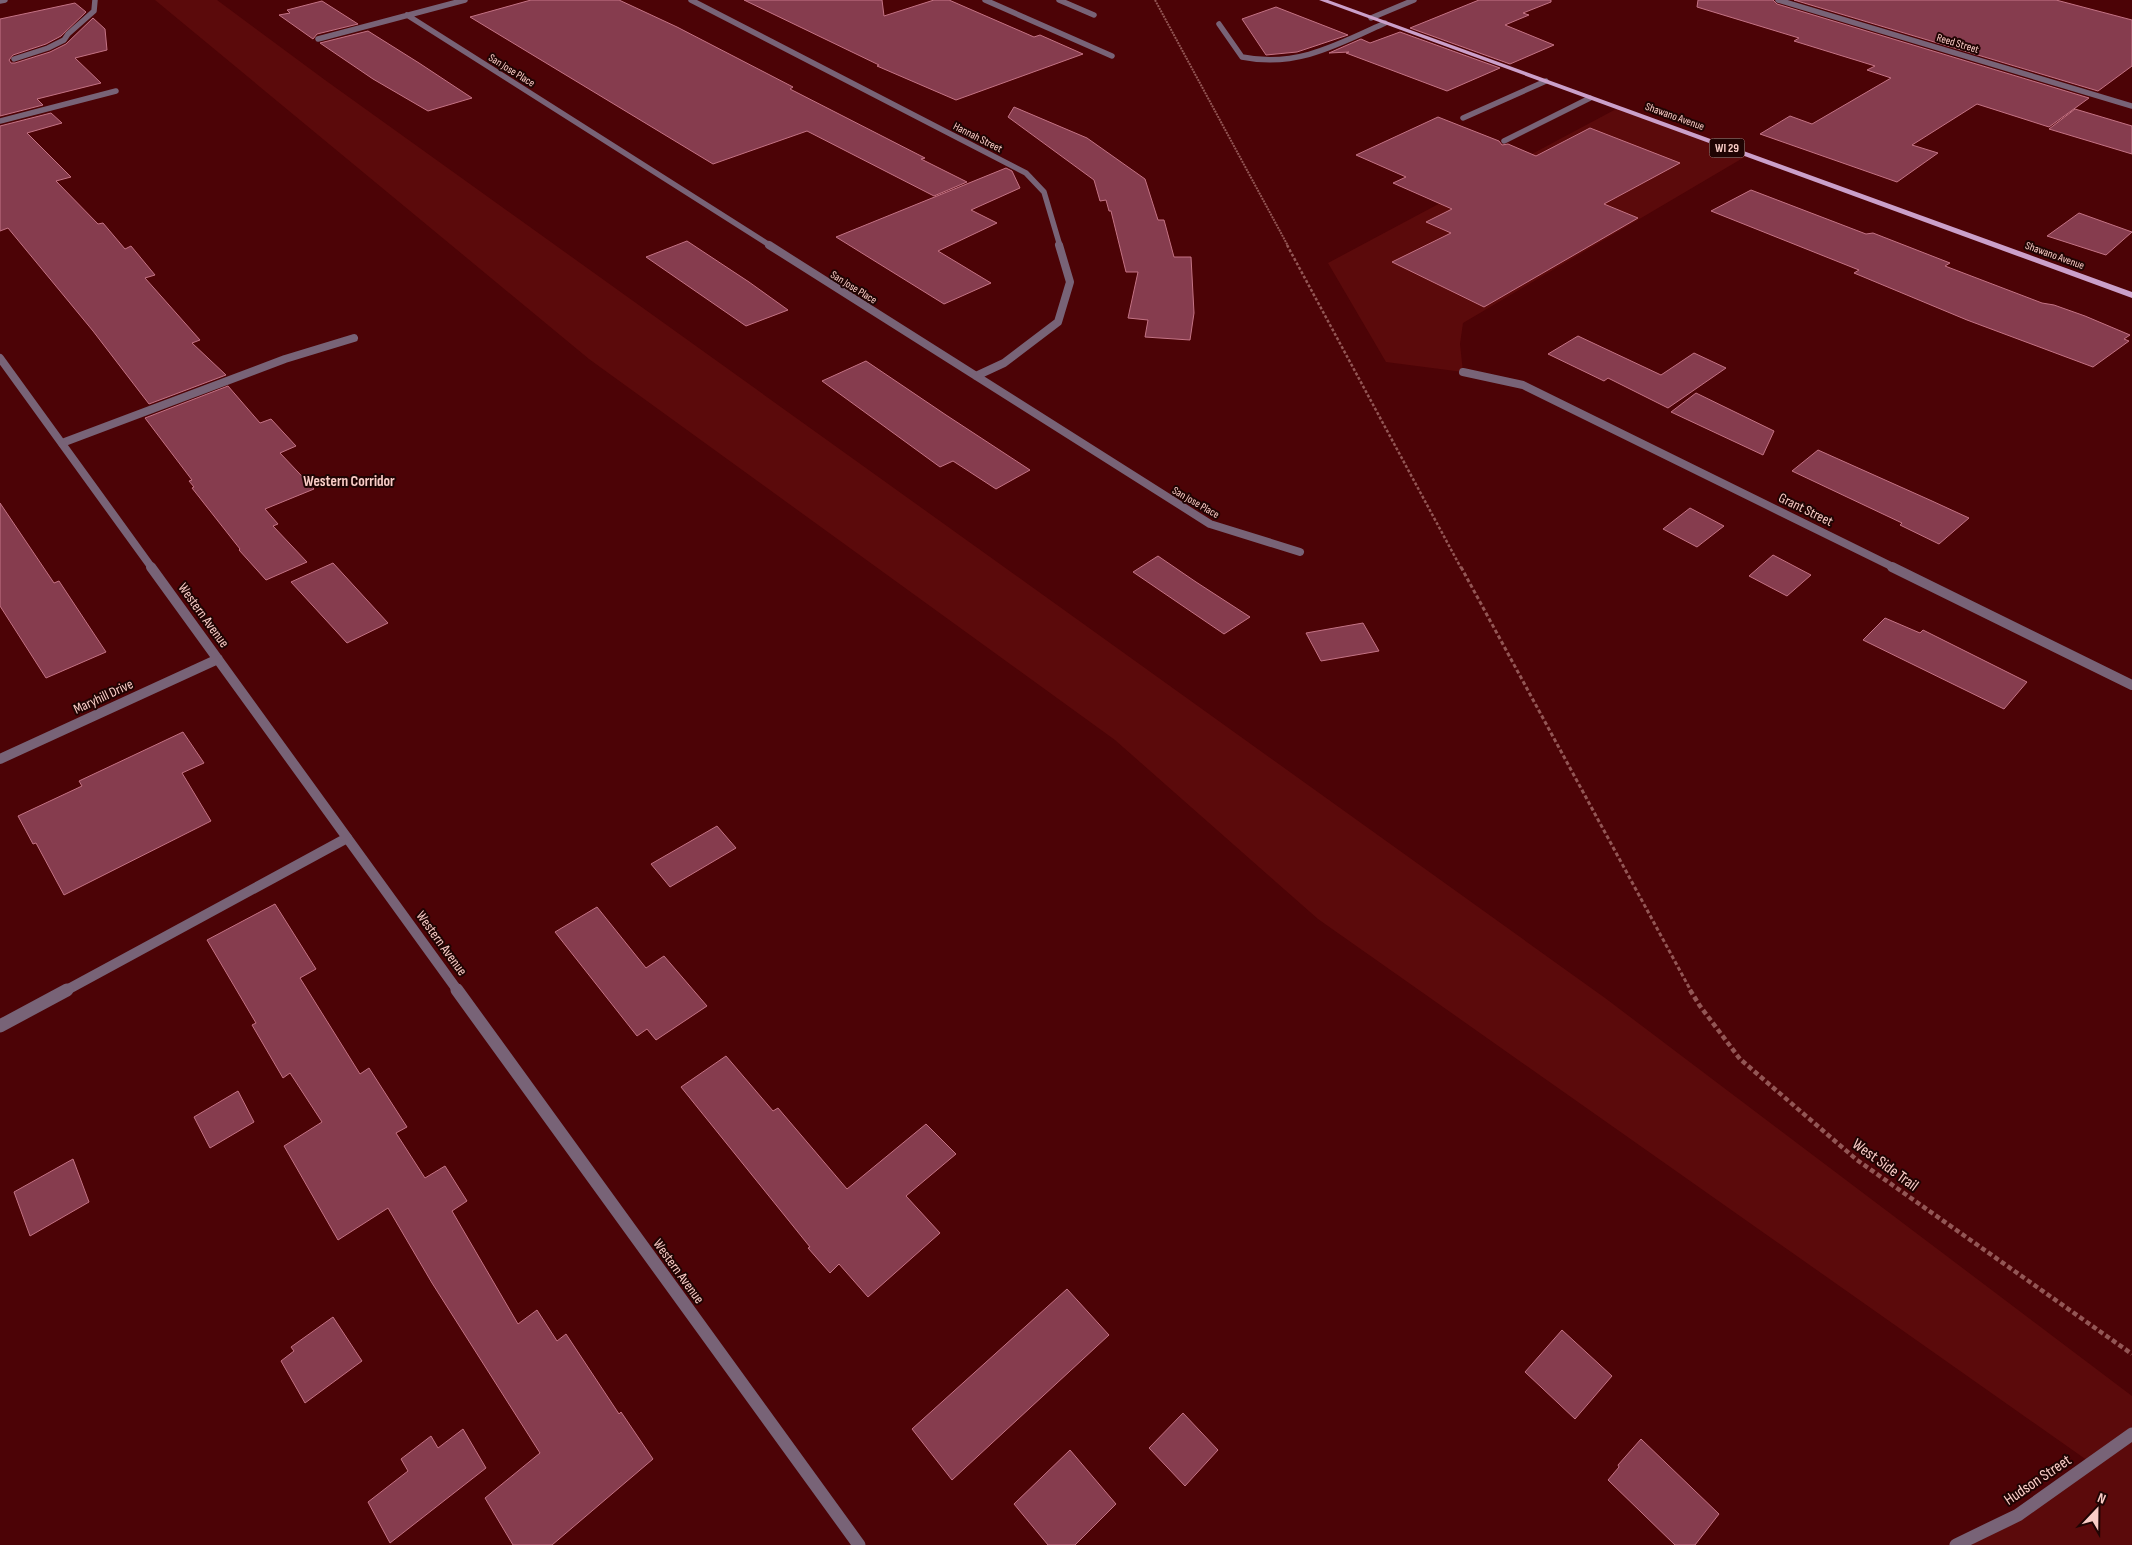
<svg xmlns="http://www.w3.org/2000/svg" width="2132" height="1545" viewBox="0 0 2132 1545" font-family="'Sofia Sans Condensed',sans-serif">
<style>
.built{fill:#5b0a0b}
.building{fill:#863c4e;stroke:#c47385}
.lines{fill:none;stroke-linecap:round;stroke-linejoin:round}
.path-far3{stroke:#935655;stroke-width:2;stroke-dasharray:2 1;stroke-linecap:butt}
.path-far2{stroke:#935655;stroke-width:2.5;stroke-dasharray:3 2;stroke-linecap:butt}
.path-far1{stroke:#935655;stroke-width:3;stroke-dasharray:4 2.5;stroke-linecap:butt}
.path{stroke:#935655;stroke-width:4.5;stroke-dasharray:5 3;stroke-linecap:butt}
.lane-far3{stroke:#786377;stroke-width:5.5}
.lane-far2{stroke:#786377;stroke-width:8}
.lane-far1{stroke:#786377;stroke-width:10}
.lane{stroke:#786377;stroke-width:13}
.street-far3{stroke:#786377;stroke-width:5.5}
.street-far2{stroke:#786377;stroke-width:8}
.street-far1{stroke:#786377;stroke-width:10}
.street{stroke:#786377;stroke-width:13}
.primary{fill:#cba0ca;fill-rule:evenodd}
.labels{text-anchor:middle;stroke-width:4;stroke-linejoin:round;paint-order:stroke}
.far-street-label{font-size:11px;fill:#facdc7;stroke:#200403}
.shield{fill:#200403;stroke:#b9918c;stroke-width:1}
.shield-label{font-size:12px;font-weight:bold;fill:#facdc7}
.street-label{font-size:14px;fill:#facdc7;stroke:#200403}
.neighbourhood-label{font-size:15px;font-weight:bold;fill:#facdc7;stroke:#200403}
.near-street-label{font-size:16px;fill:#facdc7;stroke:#200403}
</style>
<rect width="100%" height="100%" fill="#4c0306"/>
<path class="built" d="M155,0H217L325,80L1605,998L2132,1396V1545H1956L2091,1463L1318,919L1115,740L589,359Z
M1618,108L1748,155L1463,323L1460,344L1463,372L1386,362L1328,263Z"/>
<path class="building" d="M531,0H619L677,27L793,87L790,89L925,158L921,159L967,182L934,196L807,131L713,164L470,17Z
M744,0H882L884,16L934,0H949L1034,37L1040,35L1083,54L956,100L877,66L879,65Z
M1479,0H1551V2L1523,13L1529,15L1505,25L1554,45L1510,64L1410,28Z
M1698,0H1773L1777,4L2089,98L2049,127L1977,104L1912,145L1938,153L1897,182L1760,134L1790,116L1812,124L1891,78L1867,70L1875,66L1794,41L1799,38L1697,7Z
M1794,0H2056L2132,20V66L2098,91Z
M322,1L358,24L317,34L313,39L279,15L290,13L287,10Z
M75,3L86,12L61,36L46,44L13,55L9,60L11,63H15L50,52L66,44L93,18L105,29L107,50L75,58L101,83L37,99L43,105L0,116V19Z
M1276,7L1348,35L1297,52L1266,55L1242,19Z
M368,31L419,63L472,98L428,111L373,79L320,43Z
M1400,32L1500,68L1447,91L1346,53L1349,52L1329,53L1361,39L1370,43Z
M1014,107L1087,138L1145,179L1158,220H1164L1174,257H1191L1194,313L1190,340L1145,337L1148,320L1128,318L1138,272H1126L1111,211H1109L1106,200L1100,201L1094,180L1008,117Z
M2075,109L2132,126V154L2049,129Z
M51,113L62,123L27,133L71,177L56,181L98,224L103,223L125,249L131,246L155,275L145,278L200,340L192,343L226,375L149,404L93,331L8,228L0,231V126Z
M1438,117L1499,141L1502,145L1508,144L1536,156L1590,128L1680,163L1604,204L1638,218L1484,307L1392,262L1451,233L1426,222L1452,209L1393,183L1406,177L1356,155Z
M1006,168L1012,171L1020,188L971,210L997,223L938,251L991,283L944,304L836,237Z
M1751,190L1866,234L1873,233L1950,263L1945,266L2042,303L2054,305L2085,316L2130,335L2124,339L2129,341L2093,367L1967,320L1854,273L1859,270L1711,211Z
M2079,213L2132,232L2106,255L2047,236Z
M687,241L749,282L788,310L746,326L646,257Z
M1578,336L1661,375L1694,353L1726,368L1668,408L1608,378L1604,381L1548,354Z
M866,361L946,415L1030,470L996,489L953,461L940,467L822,381Z
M228,386L260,423L271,419L296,446L280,453L314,489L265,509L278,524L273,526L307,562L266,580L239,550L240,549L192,488L194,487L189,481L192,480L145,418Z
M1696,393L1774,431L1763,455L1671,412Z
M1818,450L1932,501L1969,518L1939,544L1900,525L1902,523L1792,471Z
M0,503L54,583L59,581L106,652L46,678L0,606Z
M1690,508L1724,526L1697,547L1663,529Z
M1773,555L1811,575L1787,596L1749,576Z
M1158,556L1196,582L1250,617L1224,634L1133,572Z
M333,563L388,623L347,643L291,582Z
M1885,618L1920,633L1923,630L2027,682L2004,709L1863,640Z
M1363,623L1379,651L1321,661L1306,633Z
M183,732L204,763L182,773L211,821L64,895L36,843L33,844L18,816L82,786L79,781Z
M717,826L736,848L670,887L651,864Z
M275,904L316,969L300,978L360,1074L369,1068L407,1127L396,1133L425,1178L445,1166L467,1201L452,1211L518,1324L537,1310L557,1341L566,1334L619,1414L621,1412L653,1459L552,1545H513L485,1498L540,1453L432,1283L388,1208L338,1240L284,1146L322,1122L290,1073L283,1078L252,1025L256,1023L207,940Z
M597,907L646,968L664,956L707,1006L656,1040L647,1029L637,1036L555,932Z
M726,1056L773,1111L778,1108L847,1189L926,1124L956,1154L906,1196L940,1233L868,1297L839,1264L830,1273L808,1248L810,1247L681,1087Z
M238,1091L254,1122L210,1148L194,1117Z
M73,1159L89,1202L30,1236L14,1192Z
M1067,1289L1109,1335L952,1480L912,1429Z
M333,1317L362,1361L305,1403L281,1361L294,1351L291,1347Z
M1562,1330L1612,1376L1575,1419L1525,1372Z
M1183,1413L1218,1450L1185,1486L1149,1448Z
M463,1429L486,1468L390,1543L368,1502L408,1471L401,1459L431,1436L438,1448Z
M1641,1439L1719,1514L1695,1545H1675L1608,1480L1619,1467L1618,1465Z
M1070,1450L1116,1504L1075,1545H1048L1014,1504Z"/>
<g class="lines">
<path class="path-far3" d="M1155,0L1288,246"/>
<path class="path-far2" d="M1287,245L1461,568"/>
<path class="path-far1" d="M1461,567L1691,991"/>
<path class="path" d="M1690,990L1700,1006L1740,1059L1857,1160L2132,1354"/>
<path class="lane-far3" d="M985,0L1112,56
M1059,0L1094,15
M1219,24L1242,57C1296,68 1337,45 1385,23
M14,59L48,48L64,40L68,34L94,11L95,0
M1463,118L1546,81
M0,121L116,91
M1504,141L1590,98"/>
<path class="lane-far2" d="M62,443L285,359L354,338"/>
<path class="lane-far1" d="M65,991L347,838"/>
<path class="lane" d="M0,1026L67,990"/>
<path class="street-far3" d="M691,0L1026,173L1044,192L1060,246
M1778,0L2132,106
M0,1L5,0
M407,15L771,246
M1371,18L1414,0
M318,39L465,0"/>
<path class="street-far2" d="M769,245L1210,524L1300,552
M0,358L152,568
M1463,372L1523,385L1895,568
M976,376L1004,363L1058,322L1070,282L1059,245"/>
<path class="street-far1" d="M151,567L458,991
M1892,567L2132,685
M0,759L218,659"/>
<path class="street" d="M457,990L859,1545
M1956,1545L2018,1515L2132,1434"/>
<path class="primary" d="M1319,0H1328L2132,292V298Z"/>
</g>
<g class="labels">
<g class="far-street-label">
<text transform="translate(1958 43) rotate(17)" y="4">Reed Street</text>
<text transform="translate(512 70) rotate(32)" y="4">San Jose Place</text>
<text transform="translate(1675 116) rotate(20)" y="4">Shawano Avenue</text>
<text transform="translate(978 137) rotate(27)" y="4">Hannah Street</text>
<text transform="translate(2055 255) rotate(20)" y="4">Shawano Avenue</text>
<text transform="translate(854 287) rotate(32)" y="4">San Jose Place</text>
<text transform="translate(1196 502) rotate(30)" y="4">San Jose Place</text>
</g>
<rect class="shield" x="1709.5" y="138.5" width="35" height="19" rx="4"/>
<g class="shield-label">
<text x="1727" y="152">WI 29</text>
</g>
<g class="street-label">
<text transform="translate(1806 509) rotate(26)" y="5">Grant Street</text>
<text transform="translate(204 615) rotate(54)" y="5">Western Avenue</text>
<text transform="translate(103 696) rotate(-25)" y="5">Maryhill Drive</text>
<text transform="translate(442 943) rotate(54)" y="5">Western Avenue</text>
<text transform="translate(679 1271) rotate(54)" y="5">Western Avenue</text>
</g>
<g class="neighbourhood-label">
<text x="349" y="486">Western Corridor</text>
</g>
<g class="near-street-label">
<text transform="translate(1886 1164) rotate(36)" y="6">West Side Trail</text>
<text transform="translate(2037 1479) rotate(-34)" y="6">Hudson Street</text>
</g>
</g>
<g transform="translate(2097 1510) rotate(22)" stroke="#200403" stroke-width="4" paint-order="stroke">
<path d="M0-4L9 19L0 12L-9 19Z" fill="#facdc7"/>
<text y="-8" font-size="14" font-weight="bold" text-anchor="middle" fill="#facdc7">N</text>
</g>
</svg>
